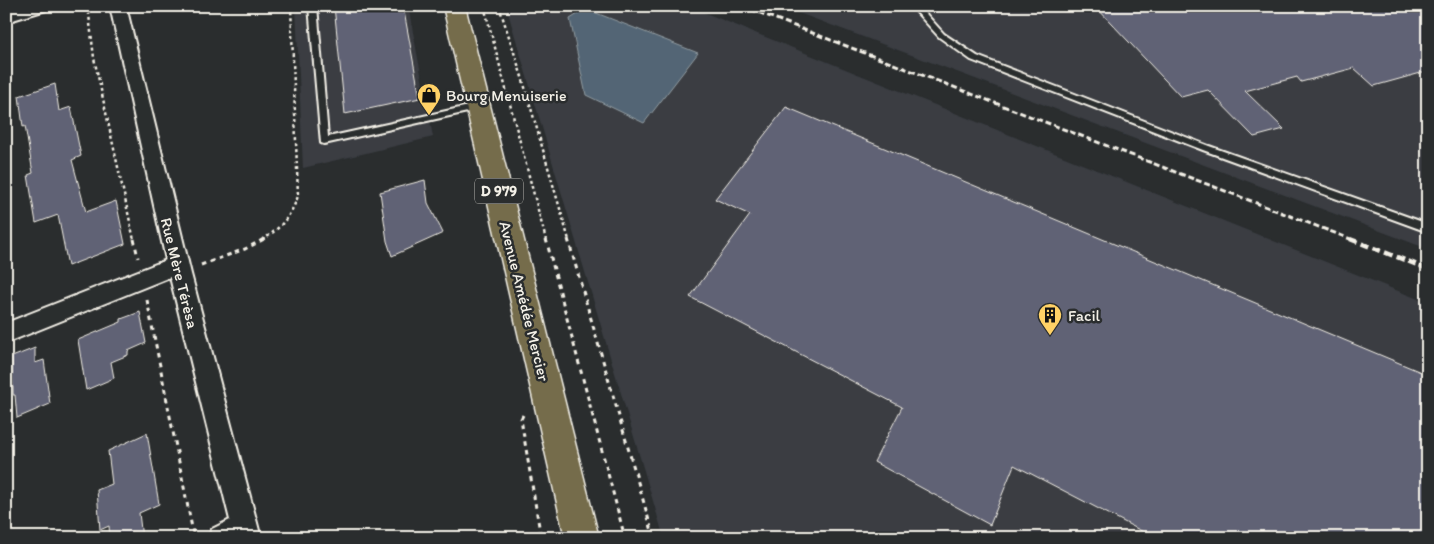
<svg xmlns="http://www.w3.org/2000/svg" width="1434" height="544" viewBox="0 0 1434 544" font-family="Itim,sans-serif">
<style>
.built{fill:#3a3d43}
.water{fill:#526574;stroke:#939da2}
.building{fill:#616274;stroke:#f4f1e8}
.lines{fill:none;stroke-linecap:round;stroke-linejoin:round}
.service-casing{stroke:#f4f1e8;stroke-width:4}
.minor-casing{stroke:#f4f1e8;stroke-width:4}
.primary-casing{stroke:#f4f1e8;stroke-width:3}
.path-far1{stroke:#f4f1e8;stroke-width:2.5;stroke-dasharray:3 3;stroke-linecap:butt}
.path{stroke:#f4f1e8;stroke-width:3;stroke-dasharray:4.5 4.5;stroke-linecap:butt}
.service{fill:#2a2d2e;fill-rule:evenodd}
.minor{fill:#2a2d2e;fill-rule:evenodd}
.primary{fill:#746c4b;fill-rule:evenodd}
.rail-far1{stroke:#f4f1e8;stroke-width:3;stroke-dasharray:6 3;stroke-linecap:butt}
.rail{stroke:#f4f1e8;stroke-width:4.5;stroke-dasharray:8 4.5;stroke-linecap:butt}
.labels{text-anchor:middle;stroke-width:5;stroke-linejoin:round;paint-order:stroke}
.shield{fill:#2a2d2e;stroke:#b7b6b0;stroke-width:1}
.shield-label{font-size:15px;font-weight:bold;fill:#f4f1e8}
.poi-label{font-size:16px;fill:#f4f1e8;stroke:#2a2d2e;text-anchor:start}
.street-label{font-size:16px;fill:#f4f1e8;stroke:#2a2d2e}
</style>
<rect width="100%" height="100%" fill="#2a2d2e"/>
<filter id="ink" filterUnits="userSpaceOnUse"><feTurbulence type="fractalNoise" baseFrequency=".02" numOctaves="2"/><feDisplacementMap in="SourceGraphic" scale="10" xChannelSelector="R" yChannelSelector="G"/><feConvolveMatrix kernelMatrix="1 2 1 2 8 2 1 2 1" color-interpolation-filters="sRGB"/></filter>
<g filter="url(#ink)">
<path class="built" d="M296,6H408L433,137L303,168Z
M506,6H688L1428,303V538H664Z
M780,6H1428V249L941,66Z"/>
<path class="water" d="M586,9L698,53L644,123L586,95L570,19Z"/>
<path class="building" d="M334,6H403L420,98L345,114Z
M1095,6H1428V71L1374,86L1354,68L1301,82L1297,77L1245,91L1284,129L1254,137L1208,90L1181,97Z
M55,84L59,111L71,107L81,156L72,160L86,212L116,201L125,244L68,266L58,215L36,223L28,175L33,173L25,126L23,127L19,96Z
M786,107L1428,375V538H1155L1014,465L990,525L874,462L902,407L690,297L750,215L715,199Z
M425,180L428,203L443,233L392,256L387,241L380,192Z
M140,312L146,343L128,351V355L111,362L114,378L86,390L78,340L121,322V319Z
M35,348V363L44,360L50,404L17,418L15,395H13L12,357Z
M147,433L159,504L139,513L142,538H110L109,526L100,530L97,490L112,484L108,451Z"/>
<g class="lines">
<g class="service-casing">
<path id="service" d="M309,6H317L328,137L478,104L482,107L481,109L324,144L321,143Z
M911,6H919L944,34L977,56L1209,146L1428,224V232L1203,150L971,60L939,37Z"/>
</g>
<g class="minor-casing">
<path id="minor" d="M22,6H48L46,10L6,22V11Z
M110,6H126L191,274L261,538H208L212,529L230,520L170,277L6,343V323L166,260Z"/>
</g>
<g class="primary-casing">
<path id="primary" d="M443,6H465L599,538H565Z"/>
</g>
<path class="path-far1" d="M88,6L94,58L134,240
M484,6L546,240
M499,6L522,77L569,240
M262,240C280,229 291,216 298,196L291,6"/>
<path class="path" d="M134,239L138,258
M546,239L625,538
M568,239L654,538
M201,265L245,249L264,239
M147,300L194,538
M523,415L521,419L541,538"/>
<use href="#service" class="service"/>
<use href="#minor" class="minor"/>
<use href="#primary" class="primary"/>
<path class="rail-far1" d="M742,6L1353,240"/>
<path class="rail" d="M1350,239L1428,269"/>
</g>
</g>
<defs>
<g id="shop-pin" transform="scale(1.25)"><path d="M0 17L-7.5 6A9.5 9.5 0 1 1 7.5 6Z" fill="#ffd166" stroke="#2a2d2e"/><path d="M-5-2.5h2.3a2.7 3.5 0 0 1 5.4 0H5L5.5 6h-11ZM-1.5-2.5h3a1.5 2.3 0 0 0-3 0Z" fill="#111"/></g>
<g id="building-pin" transform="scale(1.25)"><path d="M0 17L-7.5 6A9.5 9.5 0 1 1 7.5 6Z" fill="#ffd166" stroke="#2a2d2e"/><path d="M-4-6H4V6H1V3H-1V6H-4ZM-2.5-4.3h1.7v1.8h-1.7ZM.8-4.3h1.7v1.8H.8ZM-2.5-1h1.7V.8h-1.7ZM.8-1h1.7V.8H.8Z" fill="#111"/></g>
</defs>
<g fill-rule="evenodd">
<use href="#shop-pin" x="429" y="95"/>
<use href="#building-pin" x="1050" y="315"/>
</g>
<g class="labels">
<rect class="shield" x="475" y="178.5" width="48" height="25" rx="4"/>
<g class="shield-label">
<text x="499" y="196">D 979</text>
</g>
<g class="poi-label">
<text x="446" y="101">Bourg Menuiserie</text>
<text x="1068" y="321">Facil</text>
</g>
<g class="street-label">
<text transform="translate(180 273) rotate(76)" y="6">Rue Mère Térèsa</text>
<text transform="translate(525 301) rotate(76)" y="6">Avenue Amédée Mercier</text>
</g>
</g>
<rect width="1434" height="544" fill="none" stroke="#2a2d2e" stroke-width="25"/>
<rect x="12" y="12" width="1409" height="519" fill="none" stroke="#f4f1e8" stroke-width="2" filter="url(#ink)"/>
</svg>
